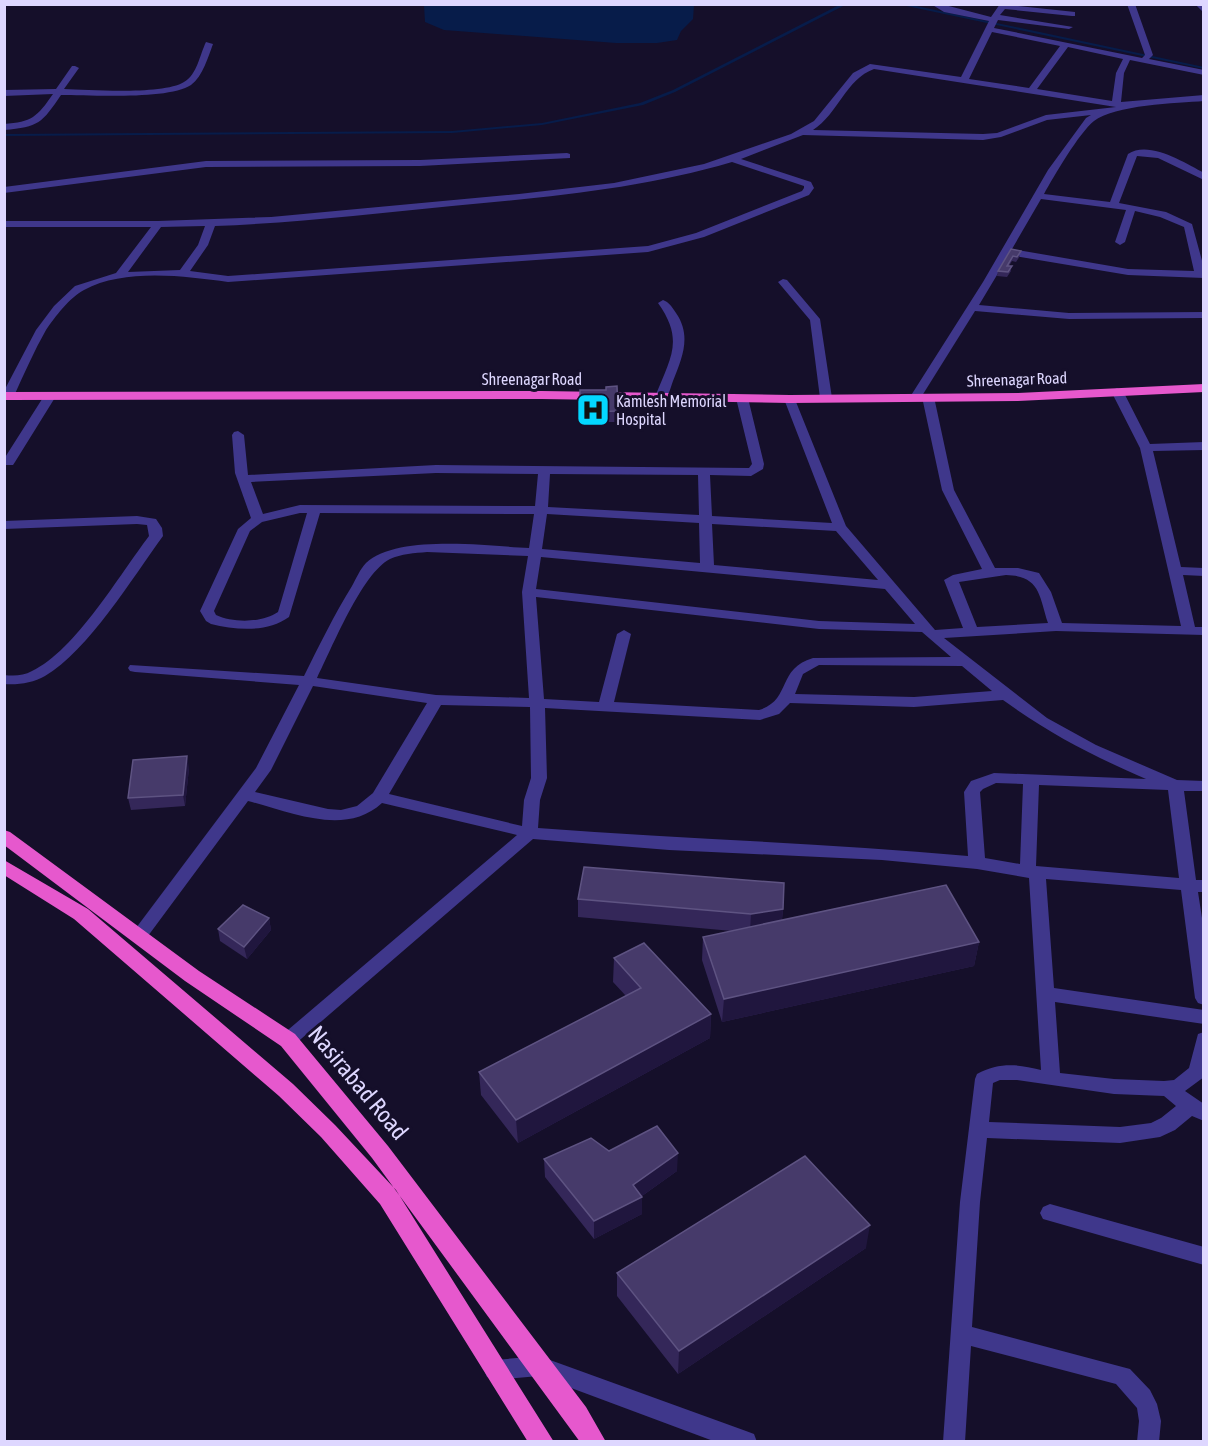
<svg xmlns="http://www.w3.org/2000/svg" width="1208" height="1446" viewBox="0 0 1208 1446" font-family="'Asap Condensed',sans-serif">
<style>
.water{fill:#071c4a}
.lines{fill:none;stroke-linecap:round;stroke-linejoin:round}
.stream{fill:#071c4a;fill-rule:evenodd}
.minor{fill:#3f378b;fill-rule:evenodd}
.trunk{fill:#e658cd;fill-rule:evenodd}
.wall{fill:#342759}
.shaded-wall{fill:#20163e}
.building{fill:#463a6a;stroke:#5e5382;stroke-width:1.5}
.labels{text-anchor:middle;stroke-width:6;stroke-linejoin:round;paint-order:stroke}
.far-street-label{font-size:16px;fill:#ded7ff;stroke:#150f2a}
.far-poi-label{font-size:16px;fill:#ded7ff;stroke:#150f2a;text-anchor:start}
.near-street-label{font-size:24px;fill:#ded7ff;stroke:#150f2a}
</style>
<rect width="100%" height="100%" fill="#150f2a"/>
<path class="water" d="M424,5L694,4V5L693,19L681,31L677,40L657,43H616L444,30L425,22Z"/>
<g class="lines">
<path class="stream" d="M841,4H847L675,92L643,105L542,125L452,133L4,136V134L452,131L542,123L640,103L673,90Z
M907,4L1204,67V69L897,4Z"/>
<path class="minor" d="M931,4H941L991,17L1000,4L1075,12V16H1072L1005,9L1000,15L1073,27L1069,29L998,20L994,28L1142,58L1145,55L1127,4H1135L1153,55L1149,59L1204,70V75L1130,60L1124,73L1121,102L1204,95V101C1177,103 1114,105 1094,121C1079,133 1054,176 1044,194L1110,202L1128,154C1149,140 1185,163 1204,173V180L1158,158L1137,156L1119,203L1166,212L1192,224L1204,268V278L1128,275L1009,255L979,305L1069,313L1204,312V318L1069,319L975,311L920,399L916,400L910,397L983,282L1048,170L1086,118L1091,115L1047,120L1001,137L983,140L803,135L741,159L811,182L814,188L809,195L704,237L648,252L228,282C185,276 124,268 84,290C70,297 55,317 46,330C34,351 24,374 14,396L12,398L4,399V391L36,330L54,306L75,286L116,273L151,227H4V221H158L271,217L519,194L614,183L704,164L791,134L814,121L853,73L870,64L961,77L989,21L944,12ZM992,32L1060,46L1029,88L969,79ZM1068,47L1123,59L1116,73L1112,101L1037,89ZM874,69L1116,107L1046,115L997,133L983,134L813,130C838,114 846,79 874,69ZM732,162L804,186V188L802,191L696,233L648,246L228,276L190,271L208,245L215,226C294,223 373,214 452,206C547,197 641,189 732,162ZM1041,199L1126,210L1115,242L1120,245L1125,242L1135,211L1160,217L1184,227L1194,271L1128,269L1012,249ZM205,226L198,245L180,270L128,272L161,227Z
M1195,4H1202L1204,13Z
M206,42L213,44C208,57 203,76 191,85C169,100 89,95 61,95C42,123 39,127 4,130V124C32,122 37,117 53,94L4,96V90L56,89L72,66H75L79,68L64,89C91,90 163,95 184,82C197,75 200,54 206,42Z
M567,153L570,154V158L420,166L206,167L4,193V187L206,161L420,160Z
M783,279L787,280L820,319L832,398L830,400H822L820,398L810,320L778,282Z
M663,300C669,302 672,307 676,313C692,336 682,358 673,381C670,389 669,398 661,400L655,397C670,358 685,341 658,303Z
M1117,388L1123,391L1150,444L1204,442V450L1153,451L1181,567L1204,568V576L1183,575L1195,627H1204V635L1056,631L944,638L1047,718L1096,745L1177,780L1204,781V791H1184L1196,880H1204V892H1198L1204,931V1005L1198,1003L1195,998L1181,890L1046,879L1054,988L1204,1010V1024L1055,1002L1060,1073L1114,1079L1164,1081L1174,1080L1189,1068L1198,1034L1204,1032V1077L1185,1091L1204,1104V1121L1192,1116L1175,1130L1160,1137L1120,1143L987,1138L980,1202L972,1327L1130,1369L1150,1390L1157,1404L1161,1421L1159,1442H1137L1139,1421L1137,1408L1116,1384L971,1346L965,1442H943L960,1202L975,1079L977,1074C999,1062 1018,1064 1041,1070L1029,878L977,869L882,860L669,850L533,839L294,1045L288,1047L282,1045L279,1040L282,1035L517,835L382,803C345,837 291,812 248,801L145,940L139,942L133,940L130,936L256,768L299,685L135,672L130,671L128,668L130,665L304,676C319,646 334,615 352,586C356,579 360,569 366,563C397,534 488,546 529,548L534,514L320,513L289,617C267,633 236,630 211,624L206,621L200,611L238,529L251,518L235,473L232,435L234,432L238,431L244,435L248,475L436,465L749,468L752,464L736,398L742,395L748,398L764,464L763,469L751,476L710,475L712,516L832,523L784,399L786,397H794L846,526L935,630L963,628L944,580L953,575L982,569L942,490L922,397L928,394L934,397L954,490L995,568H1018L1039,573L1051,592L1062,623L1181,626L1140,448L1111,391ZM436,473L538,474L535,506L300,505L263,514L251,482ZM550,474L698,475L699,515L548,507ZM300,513H307L278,612C262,623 233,623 216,615L214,611L250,531L262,522ZM547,514L699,523L700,563L542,549ZM712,524L836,531L878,580L714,565ZM427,552L528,556L522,592L529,698L436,695L317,678C332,648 362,573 390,559C401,554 415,553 427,552ZM541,557L885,589L915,624L819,621L536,589ZM1006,575C1040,576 1039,595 1048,623L977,627L959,582ZM536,597L819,629L922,632L951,657L813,658C776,669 792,700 759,710L614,702L631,634L624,630L617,634L599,702L544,699ZM819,665L962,666L992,691L914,697L795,694L803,674ZM313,686L427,703L373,793L357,806L341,810L328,809L255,792L271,770ZM1003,700C1050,734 1093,756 1146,779L994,773L971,781L964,792L968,856C825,843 682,839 538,828L540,800L547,778L545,708L760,720L779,714L790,703L914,707ZM441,705L530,707L531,778L524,800L522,826L389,794ZM996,783L1023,784L1020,864L985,858L980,792L983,789ZM1039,785L1168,790L1179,878L1036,866ZM1000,1080H1017L1114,1094L1164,1096L1176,1106L1161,1118L1151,1123L1120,1127L989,1122L993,1083Z
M50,393L56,396L15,462L13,465H5L4,459L44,396Z
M137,516L156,519L162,528L163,536C133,577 88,651 45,676C33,683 18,685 4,684V675C14,676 23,676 32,671C75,651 120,574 149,536L147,525L137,524L4,529V521Z
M1050,1204L1204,1247V1265L1043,1219L1040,1213L1043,1207Z
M539,1356L746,1431L754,1434L757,1442H716L539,1376L495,1380L487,1377L484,1370L487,1363L495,1360Z"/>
<path class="trunk" d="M1204,384V392L1018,401L790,403L542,399L4,400V392L542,391L790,395L1018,393Z
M4,830L10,832L199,971L295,1034L388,1146L586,1407L606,1442H580L372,1158L281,1046L185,981L4,845Z
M4,860L88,909L293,1084L335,1125L396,1190L554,1442H528L380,1204L321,1137L279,1096L74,919L4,875Z"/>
</g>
<path class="wall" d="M1011,249L1020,256L1016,262L1012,261L1009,266L1011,271L1007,277L997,276L998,271Z
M580,390L618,411V422H581Z
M189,768L185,806L131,810L128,798Z
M578,899L783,909L782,920L979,942L974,966L722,1022L702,960L703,937L732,931L578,917Z
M269,918L271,930L247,959L220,941L218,929Z
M614,958L711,1014L710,1038L518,1143L481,1095L479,1072L626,996L613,982Z
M609,1151L677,1171L642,1196V1214L594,1239L545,1177L544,1159Z
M866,1248L678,1374L617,1296V1273Z"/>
<path class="shaded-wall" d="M187,756L189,768L185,806L183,795Z
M783,909L781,926L750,932L751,914Z
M269,918L271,930L247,959L244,947Z
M979,942L974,966L722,1022L724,999Z
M711,1014L710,1038L518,1143L516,1120Z
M678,1153L677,1171L639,1198L642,1197V1214L594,1239V1221L633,1185Z
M870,1225L866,1248L678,1374L679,1351Z"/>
<path class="building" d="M1011,249L1021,251L1017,257L1013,256L1007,266H1012L1008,272L998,271Z
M617,386L618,411L580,412V390H606V387Z
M187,756L183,795L128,798L133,760Z
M584,867L784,883L783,909L751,914L578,899Z
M946,885L979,942L724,999L703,937Z
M243,905L269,918L244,947L218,929Z
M644,943L711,1014L516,1120L479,1072L641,988L614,958Z
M657,1126L678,1153L633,1185L642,1197L594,1221L544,1159L591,1138L609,1151Z
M805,1156L870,1225L679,1351L617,1273Z"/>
<defs>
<g id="hospital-square" transform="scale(1.725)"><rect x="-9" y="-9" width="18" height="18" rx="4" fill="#03d7ff" stroke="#150f2a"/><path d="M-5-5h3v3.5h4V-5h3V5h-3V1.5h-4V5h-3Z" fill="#111"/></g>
</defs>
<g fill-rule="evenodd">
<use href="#hospital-square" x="593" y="410"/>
</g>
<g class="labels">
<g class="far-street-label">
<text x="532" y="385">Shreenagar Road</text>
<text transform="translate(1017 379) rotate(-2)" y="6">Shreenagar Road</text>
</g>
<g class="far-poi-label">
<text x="616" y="407">Kamlesh Memorial<tspan x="616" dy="18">Hospital</tspan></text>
</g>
<g class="near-street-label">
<text transform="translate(358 1083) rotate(50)" y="8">Nasirabad Road</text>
</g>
</g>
<rect width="1208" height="1446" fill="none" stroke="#ded7ff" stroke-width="12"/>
</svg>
